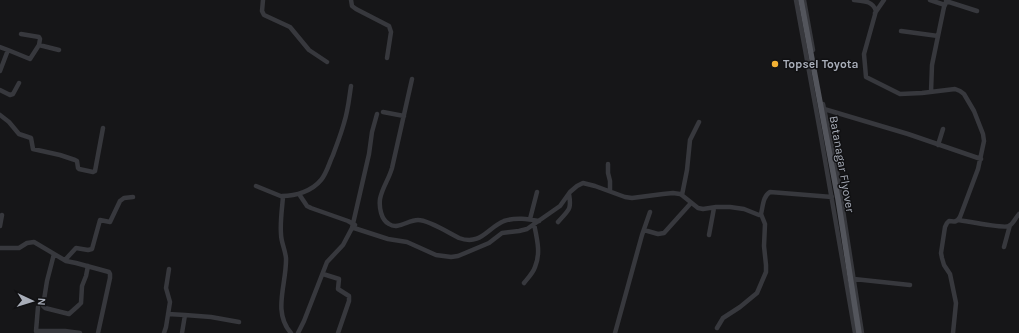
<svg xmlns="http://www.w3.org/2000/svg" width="1019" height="333" viewBox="0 0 1019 333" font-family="Karla,sans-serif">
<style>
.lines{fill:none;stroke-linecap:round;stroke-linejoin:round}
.minor{stroke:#37383d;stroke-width:4.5}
.major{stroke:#53555c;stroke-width:5.5}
.poi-dot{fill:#f2b134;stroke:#111113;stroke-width:1.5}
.labels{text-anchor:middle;stroke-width:3;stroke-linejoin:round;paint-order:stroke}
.poi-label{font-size:12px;font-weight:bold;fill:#a8adb8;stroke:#111113;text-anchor:start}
.street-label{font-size:12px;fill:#a8adb8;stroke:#111113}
</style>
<rect width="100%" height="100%" fill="#161618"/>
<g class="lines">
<path class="minor" d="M263,0L262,11L264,15L290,27L309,50L327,62
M351,0L352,6L356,9L389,26L391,32L387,58
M796,0L820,131L855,333
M804,0L813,50
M854,0C864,1 873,1 876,11L864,54L866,77L900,94L922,93L955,89L960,91L964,94L974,111L983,134L984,141L978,169L960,217C957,222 955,222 949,221L947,223L945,227L941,253L942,258L944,265L950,274L956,303L953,333
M930,0L945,5
M946,1L977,11
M875,13L884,0
M901,31L938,36L944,7L947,0
M21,34L39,37L40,39L39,45
M0,47L8,50
M0,71L8,50L30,59L39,45L59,50
M412,79C405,109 399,138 392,168C389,179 382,188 380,199C379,207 381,220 389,224C398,230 408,220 418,220C429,220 449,233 459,238C481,246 487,228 504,221C516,217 528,219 539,221
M0,90L10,95L13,94L19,83
M931,92L932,65L938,36
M823,104L836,165L862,333
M824,109L908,134L981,159
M383,112L404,116
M0,115L9,122L19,134L31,138L33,149L60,155L75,160L77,161L78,168L79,169L93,172L95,171L103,128
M938,145L943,129
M608,164V173L610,181V191
M256,186L283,197C282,209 280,222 281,234C281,242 285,249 286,258C287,283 272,312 291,333
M299,194L307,206L311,208L348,221L355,225
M682,195L687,170L690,140L699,122
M282,196C296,196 312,191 321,180C327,173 329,163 333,155C337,144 341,134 344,123C348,111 349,99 351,86
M530,219L537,192
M958,220C967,221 1003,229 1009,226C1013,224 1016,217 1019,214
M558,222C568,210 572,211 569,194
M0,226L2,215
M352,228L369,154L372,132L377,114
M644,230L658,234L664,233L691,203
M709,235L714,208
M1004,247L1010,225
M0,248H19L27,243L34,242L66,261L76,263L109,272L110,274V278L98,333
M54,254L47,281L43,306L45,308L69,314L79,305L81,303L82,286L86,276L88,266
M65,260L76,248L88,250L92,249L100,220L110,222L120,201L124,198L133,197
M323,274L339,279L338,289L349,296V301L338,333
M854,279L910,285
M524,283C528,278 533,273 535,267C541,253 537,239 534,224
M38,307L36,331H65L80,333
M168,314L185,315
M717,328L723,318L740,307L757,293L766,272V265L764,246L765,224L761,214
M164,333L166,327L170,302L166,288L169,269
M182,333L185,315L211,317L239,322
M298,333L304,321L327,262L343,245L352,228H354L388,239L407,242L436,255L451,257L458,256L489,243L502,233L519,231L527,229L560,206L570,192L577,186L583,183L595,186L625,197L632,198L663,194L673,193L680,194L683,196L698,208L703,209L716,207H730L744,209L759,215L761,214C763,206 763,196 770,192L832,197
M615,333L642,235L650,212"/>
<path class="major" d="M801,0L838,199L859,333"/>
</g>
<circle class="poi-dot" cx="775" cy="64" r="4"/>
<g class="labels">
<g class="poi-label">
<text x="783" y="68">Topsel Toyota</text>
</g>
<g class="street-label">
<text transform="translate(842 164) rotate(80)" y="4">Batanagar Flyover</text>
</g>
</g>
<g transform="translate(32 301) rotate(94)" stroke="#111113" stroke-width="3" paint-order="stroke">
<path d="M0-3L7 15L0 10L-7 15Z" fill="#a8adb8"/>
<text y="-6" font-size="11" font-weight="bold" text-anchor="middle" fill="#a8adb8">N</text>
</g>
</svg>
